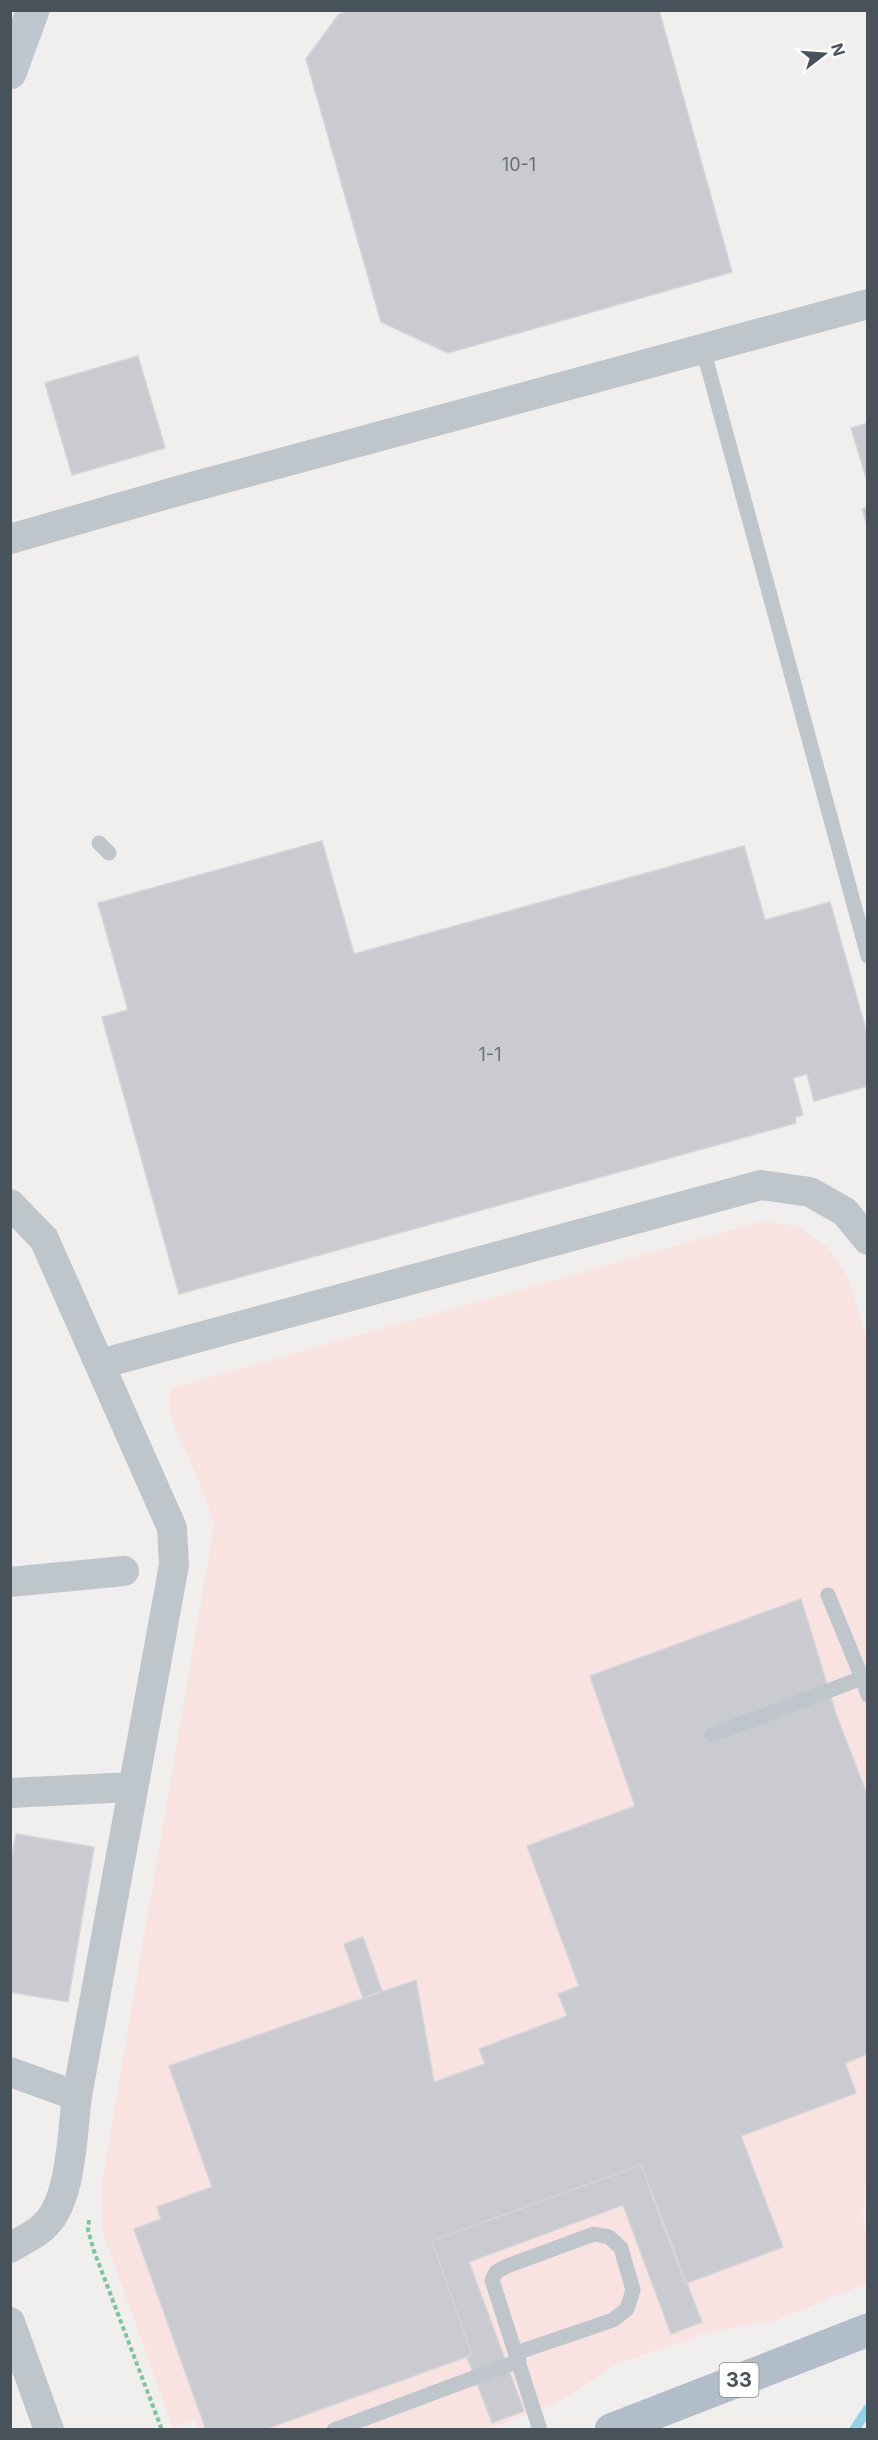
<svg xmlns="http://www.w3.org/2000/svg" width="878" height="2440" viewBox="0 0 878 2440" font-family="Inter,sans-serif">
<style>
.medical{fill:#f8e3e1}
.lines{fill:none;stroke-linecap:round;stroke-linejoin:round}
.stream{stroke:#92d3e3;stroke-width:10}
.building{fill:#c9cbd0;stroke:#d3d5d9;stroke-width:1.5}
.path{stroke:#7cc5a0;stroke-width:4;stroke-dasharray:4.5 3;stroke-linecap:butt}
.lane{stroke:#bec6cc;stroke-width:15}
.street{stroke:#bec6cc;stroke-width:30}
.secondary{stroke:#bec7d0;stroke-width:33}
.primary{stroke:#b1beca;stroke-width:33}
.labels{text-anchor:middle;stroke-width:4.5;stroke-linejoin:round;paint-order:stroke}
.number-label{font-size:18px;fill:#687078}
.shield{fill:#fff;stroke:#7f868c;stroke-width:1.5}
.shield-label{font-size:20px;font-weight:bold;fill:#48525a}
</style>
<rect width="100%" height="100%" fill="#f1eeee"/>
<path class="medical" d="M764,1221L797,1226L828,1247L849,1278L868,1345V2162L863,2217L868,2247L867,2283L774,2321L706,2333L619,2363L554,2405L489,2429H198L194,2420L173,2428L103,2233L101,2189L214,1526L205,1496L169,1413V1393L172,1388Z"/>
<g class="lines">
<path class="stream" d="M854,2430L868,2409"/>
</g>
<path class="building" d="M352,10H659L732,272L448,353L381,322L306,59L339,14Z
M138,356L165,448L72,475L45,383Z
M868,423V484L851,428Z
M868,507V529L862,509Z
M322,841L354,954L744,846L765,920L830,902L868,1037V1086L814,1101L807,1074L793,1078L803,1115L795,1117L796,1123L179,1294L102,1017L128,1010L98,903Z
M801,1599L836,1714L868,1797V2054L845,2063L856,2093L741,2136L783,2247L685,2284L641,2165L432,2241L472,2355L263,2430H206L134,2229L161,2219L157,2207L212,2187L169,2066L416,1980L434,2082L485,2064L479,2049L567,2016L558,1994L579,1986L527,1846L635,1806L590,1676Z
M16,1834L94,1847L68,2002L10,1992V1865Z
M363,1937L382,1991L363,1998L344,1944Z
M641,2165L702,2322L671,2334L623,2205L469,2262L524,2411L492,2423L467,2357L472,2355L432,2241Z"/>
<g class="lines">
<path class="path" d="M89,2220L88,2230L94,2251L162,2430"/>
<path class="lane" d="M703,349L868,956
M99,843L109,853
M828,1595L862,1678L868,1676
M712,1735L862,1678L868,1695
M516,2353L613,2320L627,2309L633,2290L621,2248L609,2237L594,2234L507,2266L496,2272L492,2280L540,2430
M334,2430L519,2361"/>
<path class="street" d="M10,539L192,487L868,304
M10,1204L44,1239L172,1528L174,1565L77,2096C72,2133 72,2204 42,2228C33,2236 21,2241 10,2248
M100,1364L761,1185L810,1192L845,1212L868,1240
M10,1582L124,1571
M10,1793L132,1787
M10,2072L77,2096
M10,2322L49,2430"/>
<path class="secondary" d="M10,73L33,10"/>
<path class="primary" d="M611,2430L868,2330"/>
</g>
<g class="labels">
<g class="number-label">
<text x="519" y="171">10-1</text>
<text x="490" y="1061">1-1</text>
</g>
<rect class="shield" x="719.5" y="2363" width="39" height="34" rx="4.5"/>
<g class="shield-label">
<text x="739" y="2387">33</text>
</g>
</g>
<rect width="878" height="2440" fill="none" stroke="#48525a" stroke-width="24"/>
<g transform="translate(824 54) rotate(73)" stroke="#ffffff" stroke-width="4.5" paint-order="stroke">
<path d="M0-4.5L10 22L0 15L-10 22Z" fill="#48525a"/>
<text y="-9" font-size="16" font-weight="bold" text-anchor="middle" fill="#48525a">N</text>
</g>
</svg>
